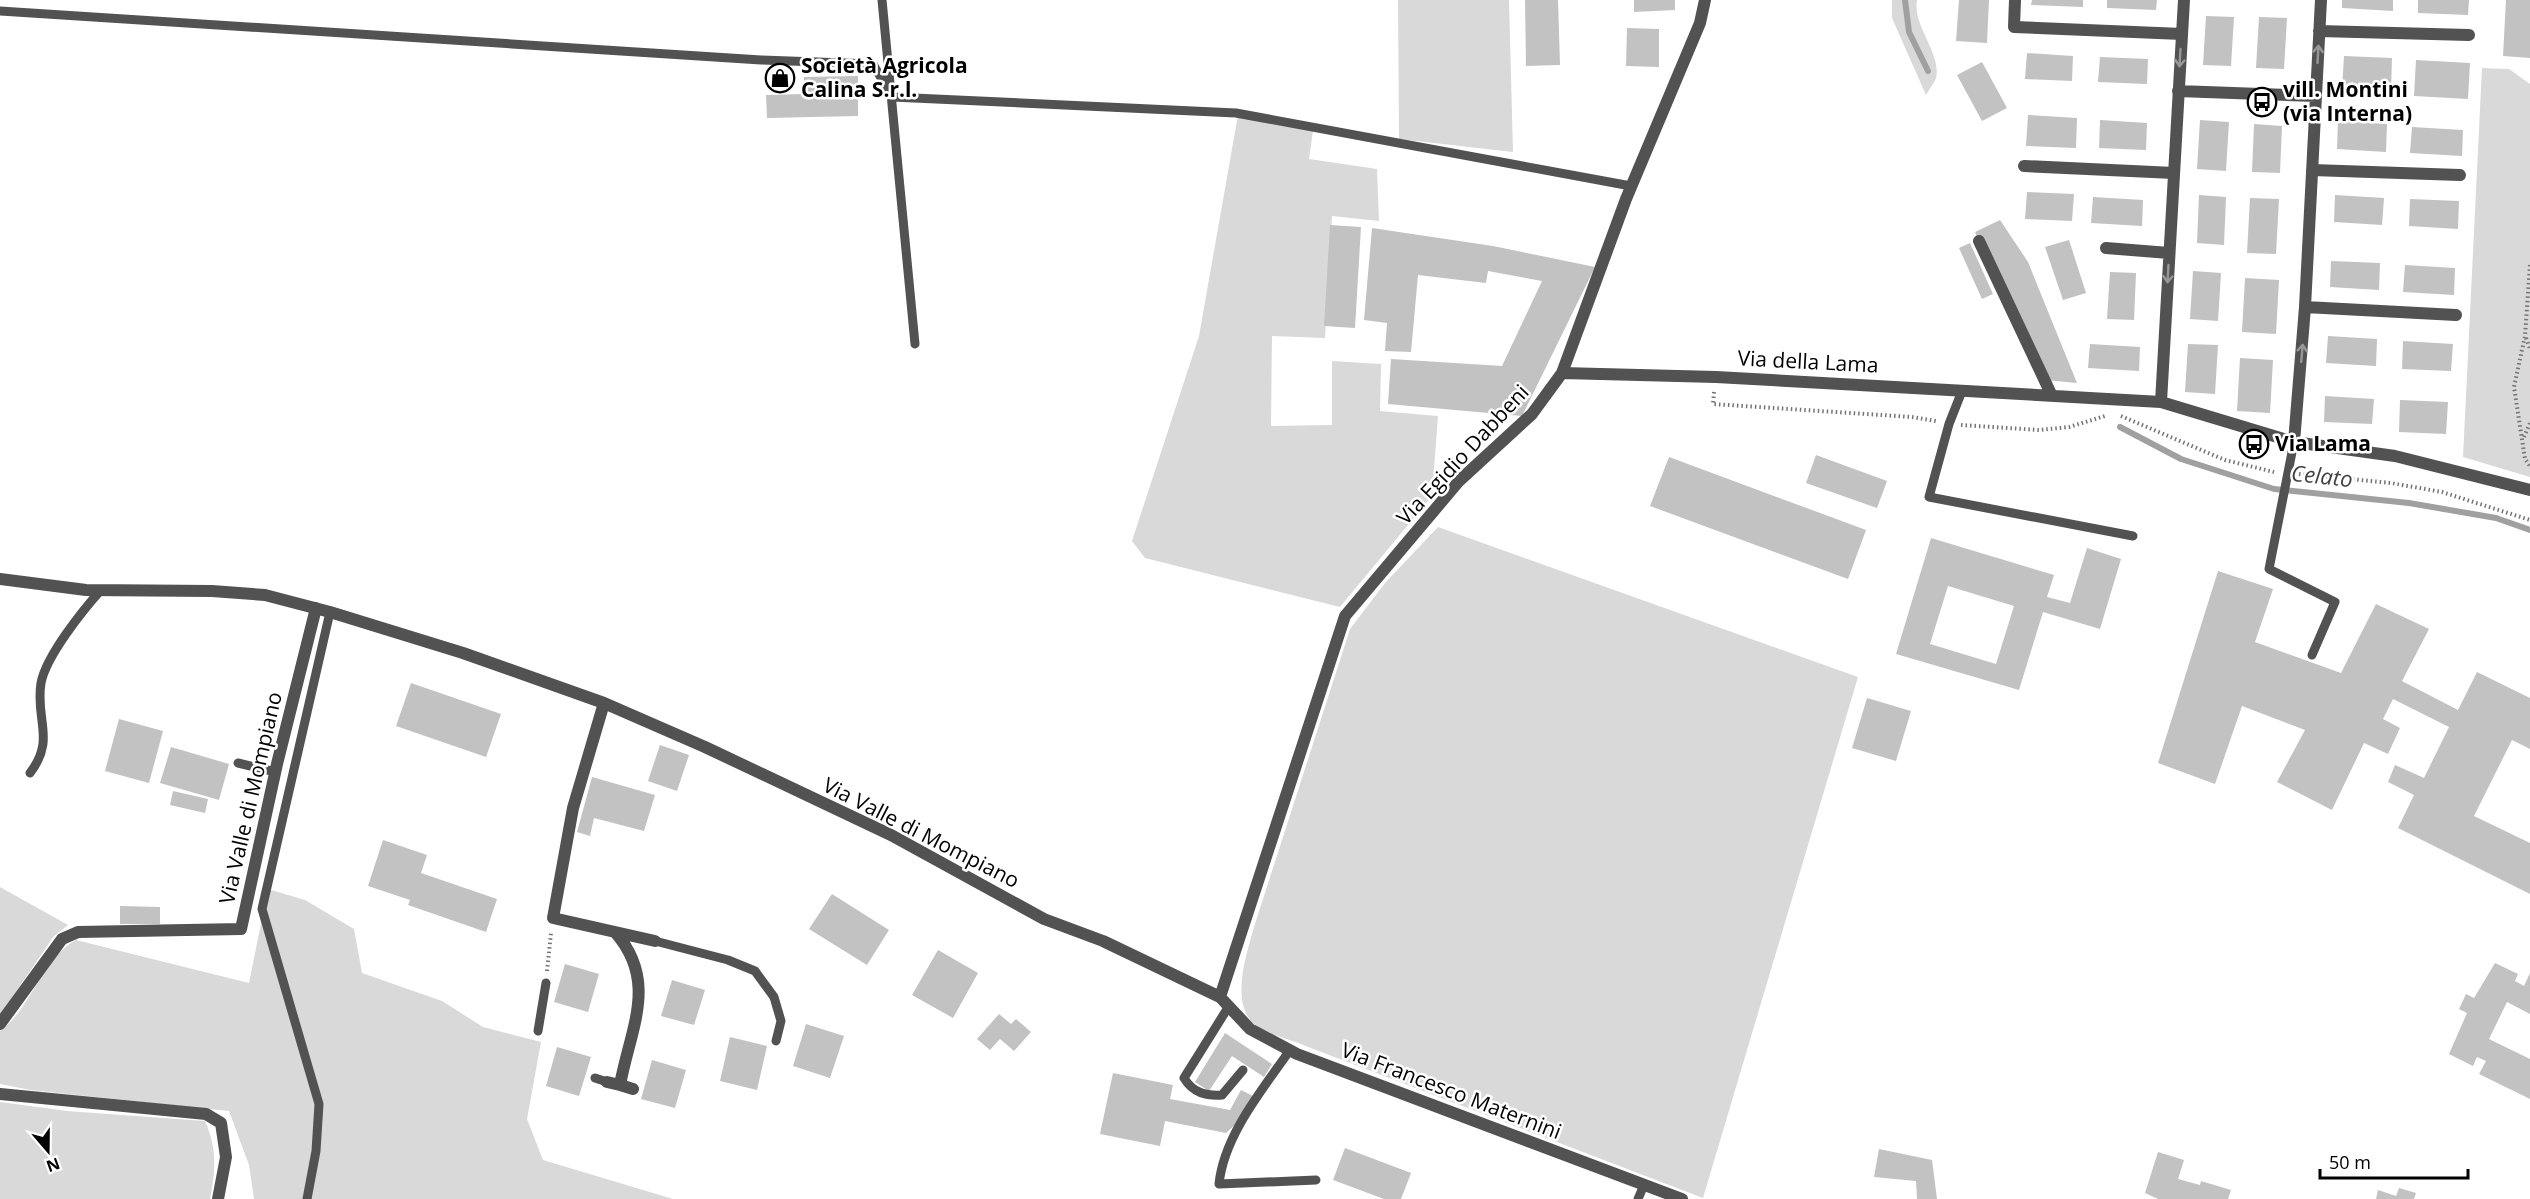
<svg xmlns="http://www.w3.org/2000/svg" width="2530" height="1199" viewBox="0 0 2530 1199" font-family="'Open Sans',sans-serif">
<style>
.green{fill:#d9d9d9}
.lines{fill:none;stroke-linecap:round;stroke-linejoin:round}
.stream{stroke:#a0a0a0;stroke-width:6}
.building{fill:#c2c2c2;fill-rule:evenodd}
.path{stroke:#747474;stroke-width:4;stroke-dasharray:1.5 3;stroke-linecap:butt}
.lane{stroke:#525252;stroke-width:9}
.street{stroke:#525252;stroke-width:12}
.oneway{stroke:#979797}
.labels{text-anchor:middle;stroke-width:5;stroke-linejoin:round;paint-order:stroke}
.poi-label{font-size:21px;font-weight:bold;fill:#000;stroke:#fff;text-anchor:start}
.street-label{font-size:21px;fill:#000;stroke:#fff}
.water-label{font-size:22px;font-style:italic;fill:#414141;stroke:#fff}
</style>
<rect width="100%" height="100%" fill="#fff"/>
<path class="green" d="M1398,0H1509L1513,152L1399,139Z
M1892,0H1917C1912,25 1942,54 1936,78C1934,83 1929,90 1926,95L1892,18Z
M2482,68L2509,69L2530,84V477L2463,457Z
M1238,115L1313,131L1309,159L1377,169L1379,221L1332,216L1325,338L1272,336L1271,426L1332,425V361L1381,364L1380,411L1438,416L1432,496L1340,607L1145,558L1132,541L1199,336Z
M1438,527L1858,677L1703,1198L1303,1045C1289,1039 1267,1034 1255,1025C1229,1003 1247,953 1254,927L1350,629L1385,583Z
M0,887L68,925L54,936L0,1015Z
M268,889L305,900L354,929L362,973L442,1001L483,1027L541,1042L527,1119L543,1160L673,1199H254L249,1165L229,1111L30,1090L0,1084V1031C33,1007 40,960 76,940L249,983Z
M0,1102L67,1111L205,1121C217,1148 216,1170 210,1199H0Z"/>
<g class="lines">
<path class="stream" d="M1905,0L1909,32L1928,71
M2120,427L2181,459L2274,489L2409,503L2496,518L2530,530"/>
</g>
<path class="building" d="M1525,0H1558L1560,65L1526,66Z
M1634,0H1675V10L1634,12Z
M1959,0H1989L1987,43L1956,41Z
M2032,0H2083V7L2031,5Z
M2107,0H2157L2156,10L2107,8Z
M2342,0H2393V11L2342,8Z
M2418,0H2469L2468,15L2418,13Z
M2506,0H2530V58L2503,56Z
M2206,16L2234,17L2231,66L2203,65Z
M2259,17L2287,18L2284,69L2256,68Z
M1627,28L1659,29V67L1626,66Z
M2027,53L2073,56L2072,81L2025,79Z
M2344,56L2392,58L2391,91L2342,89Z
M2100,57L2148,59L2147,84L2098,82Z
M2416,60L2470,63L2468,99L2414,96Z
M1982,62L2007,108L1982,121L1957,75Z
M858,76V116L767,118L766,95L804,94V77Z
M2028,115L2077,118L2076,148L2026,146Z
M2100,120L2147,123L2146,150L2099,148Z
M2200,120L2229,122L2226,171L2197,169Z
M2338,121L2387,124L2386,152L2337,149Z
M2254,124L2282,126L2280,173L2252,172Z
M2412,127L2463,130L2462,156L2410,153Z
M2027,192L2074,194L2072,221L2025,219Z
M2199,195L2226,197L2224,245L2197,243Z
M2335,195L2384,198L2382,225L2334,222Z
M2093,197L2143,200L2142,226L2091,223Z
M2250,198L2279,199L2276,254L2247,253Z
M2410,199L2459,201L2458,229L2409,226Z
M2000,220L2028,262L2077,383L2046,380L1975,232Z
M1330,225L1361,227L1355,328L1324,326Z
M1372,228L1493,246L1595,267L1522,416L1388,404L1391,359L1502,366L1542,281L1488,271L1486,283L1418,275L1411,352L1385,351L1387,323L1364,320Z
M2069,240L2086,293L2063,300L2045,247Z
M1970,243L1993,294L1982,299L1959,248Z
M2331,261L2380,263L2379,290L2330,287Z
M2405,265L2455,268L2454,295L2403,292Z
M2193,271L2221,273L2218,321L2190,319Z
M2110,272L2136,273L2134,320L2107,319Z
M2245,278L2279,280L2276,334L2242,332Z
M2328,336L2377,339L2376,366L2326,363Z
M2403,341L2453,344L2451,371L2402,369Z
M2090,344L2140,347L2139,371L2088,368Z
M2188,344L2218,345L2215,394L2185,392Z
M2240,358L2273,360L2270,413L2237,411Z
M2325,396L2374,399L2372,424L2324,422Z
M2400,400L2448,402L2446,434L2399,432Z
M1816,455L1887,481L1877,508L1806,483Z
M1669,457L1866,530L1848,579L1650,506Z
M1931,538L2054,575L2047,597L2070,603L2087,548L2121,559L2100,629L2043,612L2019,690L1896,654ZM1948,586L2014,606L1996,664L1930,644Z
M2218,571L2273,589L2255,642L2341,673L2376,604L2429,629L2402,681L2458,710L2477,672L2530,698V749L2512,740L2474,816L2530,843V894L2398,828L2414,795L2388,782L2395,765L2424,778L2449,727L2393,699L2383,719L2400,728L2388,754L2364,743L2332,810L2277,782L2305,730L2242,706L2215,784L2158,763Z
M411,683L501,714L486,757L396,726Z
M1867,698L1911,711L1896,761L1852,748Z
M119,719L163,731L149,783L105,771Z
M660,745L689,755L677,791L648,781Z
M171,747L229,764L219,800L160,783Z
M592,777L655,795L644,831L594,818L590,836L577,832Z
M173,791L208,799L205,813L170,805Z
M383,840L427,855L421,873L497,899L486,932L408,905L410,900L368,886Z
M832,894L889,930L867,965L809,929Z
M120,906L160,907V924H120Z
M938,950L978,973L953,1018L912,995Z
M2495,963L2518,974L2515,981L2524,986L2530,973V1014L2507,1002L2489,1039L2530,1059V1099L2479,1074L2486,1061L2477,1057L2473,1066L2449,1054L2467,1013L2459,1009L2466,994L2474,998Z
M565,964L599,974L588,1012L554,1002Z
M672,980L705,990L694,1025L661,1016Z
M999,1014L1011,1024L1016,1019L1031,1032L1014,1051L1000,1039L990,1050L977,1039Z
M806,1024L844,1036L830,1078L793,1066Z
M1225,1033L1272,1064L1264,1077L1232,1056L1209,1091L1195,1082Z
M730,1037L767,1046L757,1090L720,1081Z
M557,1047L591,1057L579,1096L546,1086Z
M652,1060L686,1070L675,1108L641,1099Z
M1113,1073L1173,1085L1170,1099L1230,1110L1241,1090L1255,1097L1237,1123L1226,1133L1165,1121L1160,1146L1100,1134Z
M1345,1148L1411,1173L1401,1199H1384L1333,1180Z
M1879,1149L1932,1160L1937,1199H1917L1916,1181L1874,1177Z
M2158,1152L2184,1160L2178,1179L2200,1185L2201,1181L2231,1190L2228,1199H2158L2145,1193Z
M2399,1188L2416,1193L2414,1199H2376L2378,1190L2396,1196Z"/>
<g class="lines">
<path class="path" d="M2530,265L2525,336L2514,387L2525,459L2530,466
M2526,338L2530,349
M1714,392L1713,404L1912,417L1936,421
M2121,416L2225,460L2274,472
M1961,425L2039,430L2069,427L2105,416
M2524,437L2530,423
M2299,474L2391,483L2442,492L2530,520
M547,971L551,933"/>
<path class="lane" d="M882,0L915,344
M0,11L761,60L873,64L892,97L1236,113L1631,186
M1962,391L1949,424L1929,497L2133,536
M2294,442L2269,569L2335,602L2312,655
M238,763L276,772
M30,773C56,739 35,720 41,683C46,656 83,610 101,590
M655,941L728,960L755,971L774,997L781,1021L776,1041
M1229,1006L1184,1078C1193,1093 1206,1096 1222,1095L1243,1070
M538,1031L546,983
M1290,1050C1263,1089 1224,1135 1219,1184L1316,1180
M595,1078L607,1082
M307,1199L316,1151L319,1104L262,909L330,612
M1638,1199L1644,1185"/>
<path class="street" d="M2015,0L2014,27L2182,34
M2319,31L2469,35
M2178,91L2316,96
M2024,166L2174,173
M2312,170L2460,175
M1979,241L2052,396
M2106,248L2169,253
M2305,307L2456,315
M1562,373L1716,377L2161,402L2294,442L2395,456L2530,490
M2161,402L2184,0
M2294,442L2305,307L2321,0
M0,579L86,590L212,591L265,595L330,612L463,653L604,703L705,747L891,835L1044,919L1103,941L1220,997L1250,1029L1297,1054L1682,1199
M604,703L573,808L553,918L655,941
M615,932C659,982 630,1029 620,1085L633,1089
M1220,997L1345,616L1459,481L1532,414L1562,373L1626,199L1700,23L1705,0
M0,1024L62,939L78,932L241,929L277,764L316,608
M607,1082L620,1085
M0,1094L206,1114L221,1123L226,1157L218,1199"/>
</g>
<defs><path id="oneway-shaft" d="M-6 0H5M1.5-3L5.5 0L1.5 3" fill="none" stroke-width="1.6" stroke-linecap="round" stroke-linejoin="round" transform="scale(1.5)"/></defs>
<g class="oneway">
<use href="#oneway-shaft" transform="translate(2318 54) rotate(-87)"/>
<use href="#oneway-shaft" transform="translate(2180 58) rotate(93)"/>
<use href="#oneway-shaft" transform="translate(2168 274) rotate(93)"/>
<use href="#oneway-shaft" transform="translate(2302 353) rotate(-85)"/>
</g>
<defs>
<g id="shop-ring" transform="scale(1.5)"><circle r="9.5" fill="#fff" stroke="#000" stroke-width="1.5"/><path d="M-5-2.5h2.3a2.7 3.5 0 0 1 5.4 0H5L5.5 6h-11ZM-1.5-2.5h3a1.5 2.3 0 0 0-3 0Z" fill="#000"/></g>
<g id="bus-ring" transform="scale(1.5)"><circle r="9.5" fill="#fff" stroke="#000" stroke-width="1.5"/><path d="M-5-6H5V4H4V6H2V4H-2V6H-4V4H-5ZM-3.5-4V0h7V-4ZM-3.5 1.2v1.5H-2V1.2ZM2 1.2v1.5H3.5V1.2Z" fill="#000"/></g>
</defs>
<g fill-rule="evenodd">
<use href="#shop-ring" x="780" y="78"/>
<use href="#bus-ring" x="2262" y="102"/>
<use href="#bus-ring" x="2254" y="444"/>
</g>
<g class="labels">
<g class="poi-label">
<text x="801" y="73">Società Agricola<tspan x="801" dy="24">Calina S.r.l.</tspan></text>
<text x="2283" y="97">vill. Montini<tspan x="2283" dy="24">(via Interna)</tspan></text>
<text x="2275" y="451">Via Lama</text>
</g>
<g class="street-label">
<text transform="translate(1808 362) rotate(3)" y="7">Via della Lama</text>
<text transform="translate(1463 455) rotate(-47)" y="7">Via Egidio Dabbeni</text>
<text transform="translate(251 798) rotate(-77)" y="7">Via Valle di Mompiano</text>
<text transform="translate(921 833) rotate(27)" y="7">Via Valle di Mompiano</text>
<text transform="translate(1451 1091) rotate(21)" y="7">Via Francesco Maternini</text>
</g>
<g class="water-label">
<text transform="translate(2322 476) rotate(6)" y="8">Celato</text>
</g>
</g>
<g transform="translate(48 1151) rotate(160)" stroke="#ffffff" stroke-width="4.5" paint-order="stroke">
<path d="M0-4.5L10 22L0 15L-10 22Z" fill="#000000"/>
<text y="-9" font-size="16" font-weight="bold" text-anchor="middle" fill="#000000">N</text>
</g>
<path d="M2320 1169v9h148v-9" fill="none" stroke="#000000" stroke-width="3"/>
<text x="2329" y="1169" font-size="18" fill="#000000" stroke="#ffffff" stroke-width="4.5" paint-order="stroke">50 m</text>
</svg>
